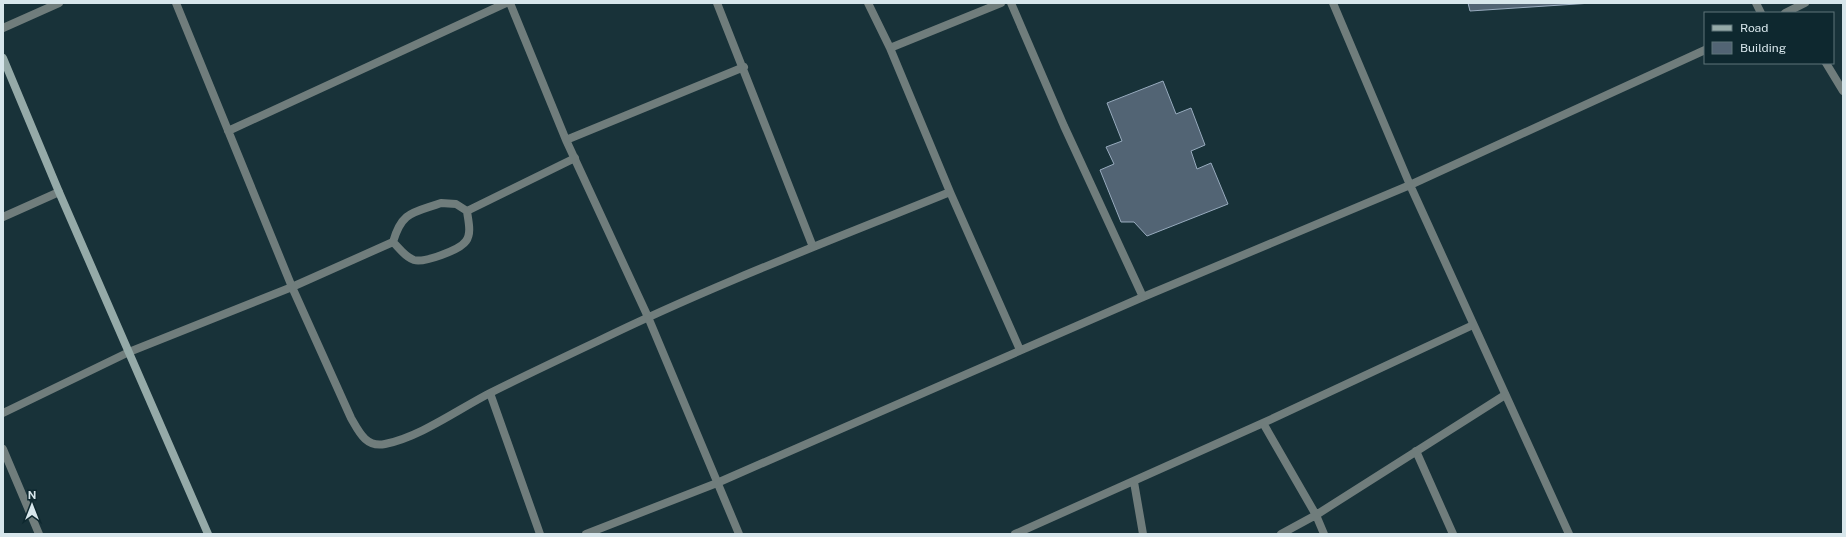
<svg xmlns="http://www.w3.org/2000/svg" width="1846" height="537" viewBox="0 0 1846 537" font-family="'Public Sans',sans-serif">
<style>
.building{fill:#526474;stroke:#98abbe}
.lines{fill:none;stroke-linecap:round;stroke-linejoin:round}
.lane{stroke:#707d7c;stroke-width:8}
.street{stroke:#707d7c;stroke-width:8}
.secondary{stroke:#95aaa8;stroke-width:8}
</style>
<rect width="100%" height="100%" fill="#183239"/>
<path class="building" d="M1468,3H1592L1470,11Z
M1163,81L1176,114L1191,108L1205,145L1191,151L1197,169L1211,163L1228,204L1147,236L1134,222H1121L1100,170L1114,164L1106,147L1122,141L1107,103Z"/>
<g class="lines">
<path class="lane" d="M1263,423L1316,515L1324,534
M1416,451L1453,534
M1134,482L1143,534
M1015,534L1263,423L1473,325
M1281,534L1316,515L1505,395"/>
<path class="street" d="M176,3L292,287L351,418C359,432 366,448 385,444C420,437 457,410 490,393C526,375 562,358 598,341C713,285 832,240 950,192
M510,3L566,140L648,317L739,534
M717,3L813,247
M868,3L890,48L950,192L1020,350
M1011,3L1064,126L1143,297
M1333,3L1410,185L1569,534
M1756,3L1761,13
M1785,13L1805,3
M3,28L59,3
M890,48L1001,3
M1826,63L1843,91
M228,131L506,3
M566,140L744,67
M441,203L456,204L467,211C468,220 472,233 466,241C460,250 424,263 414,260C405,257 400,249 393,242C402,211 413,213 441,203Z
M467,211L575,158
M3,217L59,192
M490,393L540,534
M3,413L129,352L292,287L393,242
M3,449L39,534
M586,534L717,483L1143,297L1410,185L1705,50"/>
<path class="secondary" d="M3,58L59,192L208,534"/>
</g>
<rect width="1846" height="537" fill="none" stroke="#d7e6eb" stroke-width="8"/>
<rect x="1704" y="12" width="130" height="52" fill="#0e282f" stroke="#5e747a"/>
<rect x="1712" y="25" width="20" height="6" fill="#95aaa8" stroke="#5e747a"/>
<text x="1740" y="32" font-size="12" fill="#d7e6eb">Road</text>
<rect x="1712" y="42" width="20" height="12" fill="#526474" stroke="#5e747a"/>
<text x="1740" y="52" font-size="12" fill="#d7e6eb">Building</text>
<g transform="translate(32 505)" stroke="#0e282f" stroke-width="3" paint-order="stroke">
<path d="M0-3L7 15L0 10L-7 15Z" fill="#d7e6eb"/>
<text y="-6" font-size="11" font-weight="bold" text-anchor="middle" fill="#d7e6eb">N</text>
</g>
</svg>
